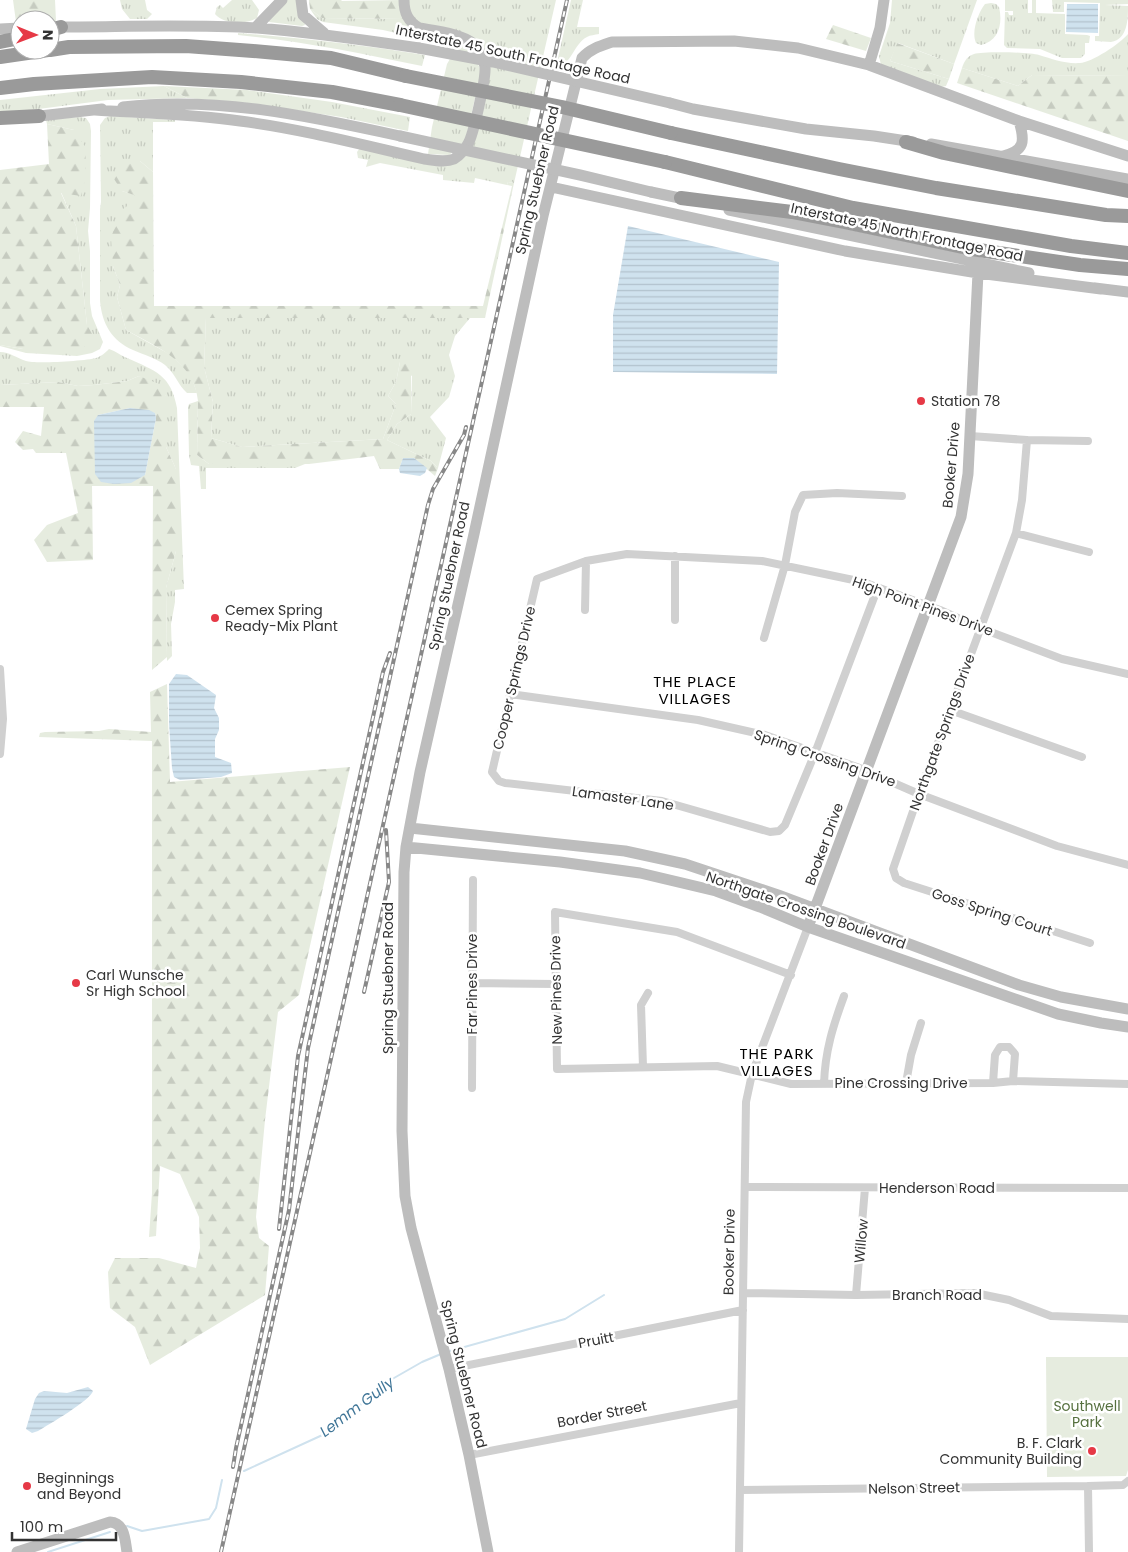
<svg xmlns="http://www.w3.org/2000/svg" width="1128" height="1552" viewBox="0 0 1128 1552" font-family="Poppins,sans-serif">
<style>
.grass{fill:url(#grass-tufts)}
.forest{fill:url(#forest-firs);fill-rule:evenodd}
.park{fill:#e6ecdf}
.water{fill:url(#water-rules)}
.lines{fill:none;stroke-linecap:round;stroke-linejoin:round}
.stream{stroke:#cfe2ee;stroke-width:2}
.street{stroke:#d0d0d0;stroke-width:8}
.secondary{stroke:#bdbdbd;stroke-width:11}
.highway{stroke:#9a9a9a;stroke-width:14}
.rail-casing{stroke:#888;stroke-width:4}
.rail{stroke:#fff;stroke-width:2;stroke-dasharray:5.5;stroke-linecap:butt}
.secondary-bridge{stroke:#bdbdbd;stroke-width:11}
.highway-bridge{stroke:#9a9a9a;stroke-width:14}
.poi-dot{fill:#e63946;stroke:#fff;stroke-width:2}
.labels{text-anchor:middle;stroke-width:5;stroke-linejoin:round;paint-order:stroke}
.street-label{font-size:14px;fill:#333;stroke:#fff}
.poi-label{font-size:14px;fill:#333;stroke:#fff;text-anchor:start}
.park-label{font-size:14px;fill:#56703f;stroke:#fff}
.neighbourhood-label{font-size:15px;letter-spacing:1px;fill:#000;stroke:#fff}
.water-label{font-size:15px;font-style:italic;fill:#3f7597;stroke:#fff}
</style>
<defs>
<pattern id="grass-tufts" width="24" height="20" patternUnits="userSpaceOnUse" patternTransform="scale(1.25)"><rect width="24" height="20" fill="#e6ecdf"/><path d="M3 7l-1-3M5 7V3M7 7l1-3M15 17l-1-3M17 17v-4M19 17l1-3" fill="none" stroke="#c6cbc0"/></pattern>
<pattern id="forest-firs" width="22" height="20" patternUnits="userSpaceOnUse" patternTransform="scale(1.25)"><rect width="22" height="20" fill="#e6ecdf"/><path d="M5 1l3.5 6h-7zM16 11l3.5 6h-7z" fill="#c6cbc0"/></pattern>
<pattern id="water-rules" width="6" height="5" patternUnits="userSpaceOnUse" patternTransform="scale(1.25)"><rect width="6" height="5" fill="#cfe2ee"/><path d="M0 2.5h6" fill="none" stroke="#b2c2cd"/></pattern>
</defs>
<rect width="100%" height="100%" fill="#fff"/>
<path class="grass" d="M120,0H145L147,10L152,14L147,19H130L122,9Z
M232,0H252L259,10L257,18C246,25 223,24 215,14L217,7L220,5L223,8Z
M287,0H298L305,25L302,26L269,22V20Z
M408,0H556L514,183L508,182L507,185L475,178L474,183L443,180V175L380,163L366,167L368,160L358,158L357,152L360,148L436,164L473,144L483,52L422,25L411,16Z
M571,0H583L577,27H599V34C595,35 590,35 587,37C574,43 570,68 556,67Z
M892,0H977L954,64L898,43L890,61L949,79L946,86L941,87L881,65L879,56L890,23Z
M1005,0H1028V13H1032V0H1036V13L1065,14V34L1087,35L1090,36L1089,43H1085V54L1081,58H1062L1040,49L1007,48L1004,45L1005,12H1008L1009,15H1013V11H1005Z
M1052,0H1128V4L1105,5L1128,6C1128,19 1128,39 1111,42C1106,42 1100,41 1095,41V36H1099L1100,3L1064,2V12H1053Z
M991,3L996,4L999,7C1003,23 999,41 981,45L976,43C971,32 978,13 985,4Z
M310,9L322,18L403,19C415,41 443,32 462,43C468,47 471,52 474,58C477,63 480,66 481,72L465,142L449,155L428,154L432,127L447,64L457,47L383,30L323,22L317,19Z
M238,33C301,38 363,45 425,55L422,66C361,53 300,41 238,35Z
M1128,34V76L1032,75L1018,86L962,68C964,62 967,56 974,54C983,51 1029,52 1039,55C1053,59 1064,64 1080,63C1091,63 1121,43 1128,34Z
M164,86L187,98L108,100L0,114V100L100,89Z
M247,90L332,102L410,117L408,131L341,117L247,103Z
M110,116L175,120V122H153V172L140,161L122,191L135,195L138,200L113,266L120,285L117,297L126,330L171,355L190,373L197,393H187C178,385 175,373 165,365C156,358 144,355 133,350C112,341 102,324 100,301V209L101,202L100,125L105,118Z
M79,117L86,118L90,124L91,131L90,208L88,231L90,251V303L92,316L103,342L100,349L92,353L77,356L26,353L0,346V345L23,349L87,325L76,226L61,192L74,130L47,124L46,120Z
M206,318H470L455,336L449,355L455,376L449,397L430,417L446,438L438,468L431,461L387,440L397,424L411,414L412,376L400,362L396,382L388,396L396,404L383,439L242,447L211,438L213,402L204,367Z
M109,349C116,351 121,356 127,358C156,371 171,375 177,408L184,589L175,590V602L171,624L172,656L167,661L166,588L176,551V469L166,447V396L139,376L127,381L94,385L78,386L58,382L0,385V352C10,352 16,358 26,361C34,364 86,361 96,358C102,356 105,353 109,349Z
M198,401L197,455L209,464H305L295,468H206V489H201L199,466L191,465L189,455L188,407L189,404Z"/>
<path class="forest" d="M13,0H55L56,21L33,20L31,17L16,22Z
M309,0H341L342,1L400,0L403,19L322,18L310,9Z
M833,25L871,38L866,51L826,39Z
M897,43L954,64L949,79L890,61Z
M962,68L1018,86L1032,75L1128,76V141L957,83Z
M164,86L247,90V103L187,98Z
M47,124L74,130L86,148L85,180L81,196L61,193L76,226L87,325L96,341L75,351L23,349L0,345V170L49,164Z
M125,161H140L153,172L154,306H483L512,186L507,185L508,182L514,183L485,318H206L204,367L213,402L211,438L242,447L383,439L396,404L388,396L396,382L400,362L412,357L419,368L411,376V414L397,424L387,440L431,461L438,468L435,476L414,458H403L399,469H380L374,456L309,464H209L197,455L198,401C194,361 158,348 126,330L117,297L120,285L113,266L111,238L119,212L134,201L137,200L134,195L122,191L112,176Z
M139,376L159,384L166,396V447L176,469V551L166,588L167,657L152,670L153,486H92L93,560L47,562L34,540L47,525L78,513L66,453H36L33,449L23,450L15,442L23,431L41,436L44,407H0V385L58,382L78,386L94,385L127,381ZM130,408L155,413L156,418L145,475L98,415Z
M167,684L170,782L350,767L299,995L278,1012L265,1120L256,1217L259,1238L269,1246L265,1295L150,1365L135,1327L110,1308L108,1272L115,1258H159L196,1268L200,1248L199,1217L180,1174L160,1166L156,1236L149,1237L152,1193V741L39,737L40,733L45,732L99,731L109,729L151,732L150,692Z"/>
<path class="park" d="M1046,1357H1128V1470L1126,1476L1047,1477Z"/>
<path class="water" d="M1067,4H1098V33L1066,32Z
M628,226L779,262L777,374L613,372V315Z
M130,408L149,410L155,413L156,418L145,475L131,483L114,484L101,482L95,474L94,421L98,415Z
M403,458H414L427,468L425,473L420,476L400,473L399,469Z
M176,674L187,675L216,695L214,708L219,718V730L215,739V757L231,763L232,773L221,777L180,780L174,777L172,768L169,724V684Z
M88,1387L93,1391C91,1400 48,1425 38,1431L32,1433L26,1429L35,1399L39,1393L44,1391L67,1393Z"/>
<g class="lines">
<path class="stream" d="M450,1351L565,1319L604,1295
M244,1471L329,1432L387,1382L422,1362L441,1354
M127,1526L142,1531L209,1519L216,1508L222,1480
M48,1552L110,1532"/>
<path class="street" d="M970,436L1027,440L1088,441
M1027,440L1022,500L1016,533L919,794L893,869L896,878L904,883L1090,943
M1016,533L1089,552
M878,587L815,753L785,825L779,831L770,832L662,801L505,783L499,781L492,772L537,579L586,561L627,554L762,561L863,582L940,610L980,628L1062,659L1128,674
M585,610L586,561
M675,620V556
M764,638L785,565L795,512L803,495L837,493L902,496
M0,669L3,719L0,754
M510,694L698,720L765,735L857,767L919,794L1057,846L1128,865
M950,710L1082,757
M791,975L677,932L555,912L557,1069L717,1066L791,1084L993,1083L1013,1081L1128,1084
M472,983L556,984
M643,1067L641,1005L648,993
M906,1083L911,1055L921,1023
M993,1083L995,1055L1000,1047H1009L1015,1054L1013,1081
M824,1084C825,1051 833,1026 844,996
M472,1088L473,880
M745,1187L1128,1188
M743,1293L856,1295L975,1293L1009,1300L1051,1316L1128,1319
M856,1295L865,1188
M449,1369L743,1310
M469,1455L741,1403
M1088,1486L1089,1552
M740,1490L1088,1486L1123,1485L1128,1481
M739,1552L746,1102L752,1074L808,927"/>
<path class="secondary" d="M301,0L303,15L324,33
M54,27C122,27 189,24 257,28C311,32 365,40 419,48
M255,28L282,0
M0,29L20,28
M869,65L880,28L884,0
M670,103L693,109L806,129L874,136L913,142
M123,107C217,96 309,116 400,136
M95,110C143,113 192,114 240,121C302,129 363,145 424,159C433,160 445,163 454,159C460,155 466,148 469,142C474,131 486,79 485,67C484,59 480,50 474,44C460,33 436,31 419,28C408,21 404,13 404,0
M31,117L102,109
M931,144L1128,179
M1003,156C1025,151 1025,141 1019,121
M551,187L845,251L978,273L1101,289
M651,192L689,200
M729,210L1029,273
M1095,288L1128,292
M410,828L625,851L685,864L778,895L1019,985L1061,997L1128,1009
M406,847L560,862L640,873L716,891L760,907L808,927L1058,1014L1101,1023L1128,1027
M808,927L961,517L968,474L978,273
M17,1552L110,1522C125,1523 125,1540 127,1552
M488,1552L469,1455L449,1369L411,1228L405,1196L402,1131L404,872L406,847L420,772L474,534L543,216L582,58C590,49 600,46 612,42L734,41L798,48L869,65L1019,121L1128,156"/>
<path class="highway" d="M50,30L61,27
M0,42L20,38
M50,50L69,47L186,46L253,51L331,58L406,76
M0,57L48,50
M0,88L34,84L152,77L241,82L332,92L400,105
M0,118L39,116
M671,133L839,169L936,188L1106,215L1128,216
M906,142L944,153L1128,191
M665,162L853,208L1071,246L1128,253
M681,198L792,212L844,222L972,249L1080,265L1128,269"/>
<g class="rail-casing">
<path id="rail" d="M364,992L389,882L386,830
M279,1229L298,1056L383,672L390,653
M233,1467L236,1448L289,1210L308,1048L428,505L433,489L464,435L466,427
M221,1552L567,0"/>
</g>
<use href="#rail" class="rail"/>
<path class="secondary-bridge" d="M419,48L493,62L670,103
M400,136L580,175L651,192"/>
<path class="highway-bridge" d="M406,76L562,107L671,133
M400,105L665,162"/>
</g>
<g class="poi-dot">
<circle cx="921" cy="401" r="5"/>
<circle cx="215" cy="618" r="5"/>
<circle cx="76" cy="983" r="5"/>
<circle cx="1092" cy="1451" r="5"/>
<circle cx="27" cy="1486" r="5"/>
</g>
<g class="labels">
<g class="street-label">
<text transform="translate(513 54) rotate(12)" y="5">Interstate 45 South Frontage Road</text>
<text transform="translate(537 180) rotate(-77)" y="5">Spring Stuebner Road</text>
<text transform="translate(907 232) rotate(12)" y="5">Interstate 45 North Frontage Road</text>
<text transform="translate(951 465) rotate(-85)" y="5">Booker Drive</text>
<text transform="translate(449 576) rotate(-78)" y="5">Spring Stuebner Road</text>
<text transform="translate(923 606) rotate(20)" y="5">High Point Pines Drive</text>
<text transform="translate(514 678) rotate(-77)" y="5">Cooper Springs Drive</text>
<text transform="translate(942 732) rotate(-70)" y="5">Northgate Springs Drive</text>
<text transform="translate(825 758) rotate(19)" y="5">Spring Crossing Drive</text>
<text transform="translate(623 798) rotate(8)" y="5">Lamaster Lane</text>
<text transform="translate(824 844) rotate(-70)" y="5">Booker Drive</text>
<text transform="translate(806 910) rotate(19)" y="5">Northgate Crossing Boulevard</text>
<text transform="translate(992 912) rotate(18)" y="5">Goss Spring Court</text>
<text transform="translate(388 978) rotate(-90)" y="5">Spring Stuebner Road</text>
<text transform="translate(472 984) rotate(-90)" y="5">Far Pines Drive</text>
<text transform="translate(556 990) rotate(-91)" y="5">New Pines Drive</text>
<text x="901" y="1088">Pine Crossing Drive</text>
<text x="937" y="1193">Henderson Road</text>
<text transform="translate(861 1241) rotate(-85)" y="5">Willow</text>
<text transform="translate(729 1252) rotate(-89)" y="5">Booker Drive</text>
<text x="937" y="1300">Branch Road</text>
<text transform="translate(596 1340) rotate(-11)" y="5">Pruitt</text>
<text transform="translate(464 1374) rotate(76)" y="5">Spring Stuebner Road</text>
<text transform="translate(602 1414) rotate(-11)" y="5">Border Street</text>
<text transform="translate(914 1488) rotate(-1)" y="5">Nelson Street</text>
</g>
<g class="poi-label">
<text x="931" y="406">Station 78</text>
<text x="225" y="615">Cemex Spring<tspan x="225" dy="16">Ready-Mix Plant</tspan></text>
<text x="86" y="980">Carl Wunsche<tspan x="86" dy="16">Sr High School</tspan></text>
<text x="1082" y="1448" text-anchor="end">B. F. Clark<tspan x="1082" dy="16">Community Building</tspan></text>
<text x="37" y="1483">Beginnings<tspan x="37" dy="16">and Beyond</tspan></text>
</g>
<g class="park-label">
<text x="1087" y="1411">Southwell<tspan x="1087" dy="16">Park</tspan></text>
</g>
<g class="neighbourhood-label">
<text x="695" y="687">THE PLACE<tspan x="695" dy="17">VILLAGES</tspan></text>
<text x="777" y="1059">THE PARK<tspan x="777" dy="17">VILLAGES</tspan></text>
</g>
<g class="water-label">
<text transform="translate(357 1407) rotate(-37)" y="5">Lemm Gully</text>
</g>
</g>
<g transform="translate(35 35) rotate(91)"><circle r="24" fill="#ffffff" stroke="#adadad"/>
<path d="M0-4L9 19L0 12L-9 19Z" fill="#e63946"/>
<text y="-8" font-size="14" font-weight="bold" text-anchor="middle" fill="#333333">N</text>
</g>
<path d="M12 1532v8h104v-8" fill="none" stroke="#333333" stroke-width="2.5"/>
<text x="20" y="1532" font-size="15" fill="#333333" stroke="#ffffff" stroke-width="4" paint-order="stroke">100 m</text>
</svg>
